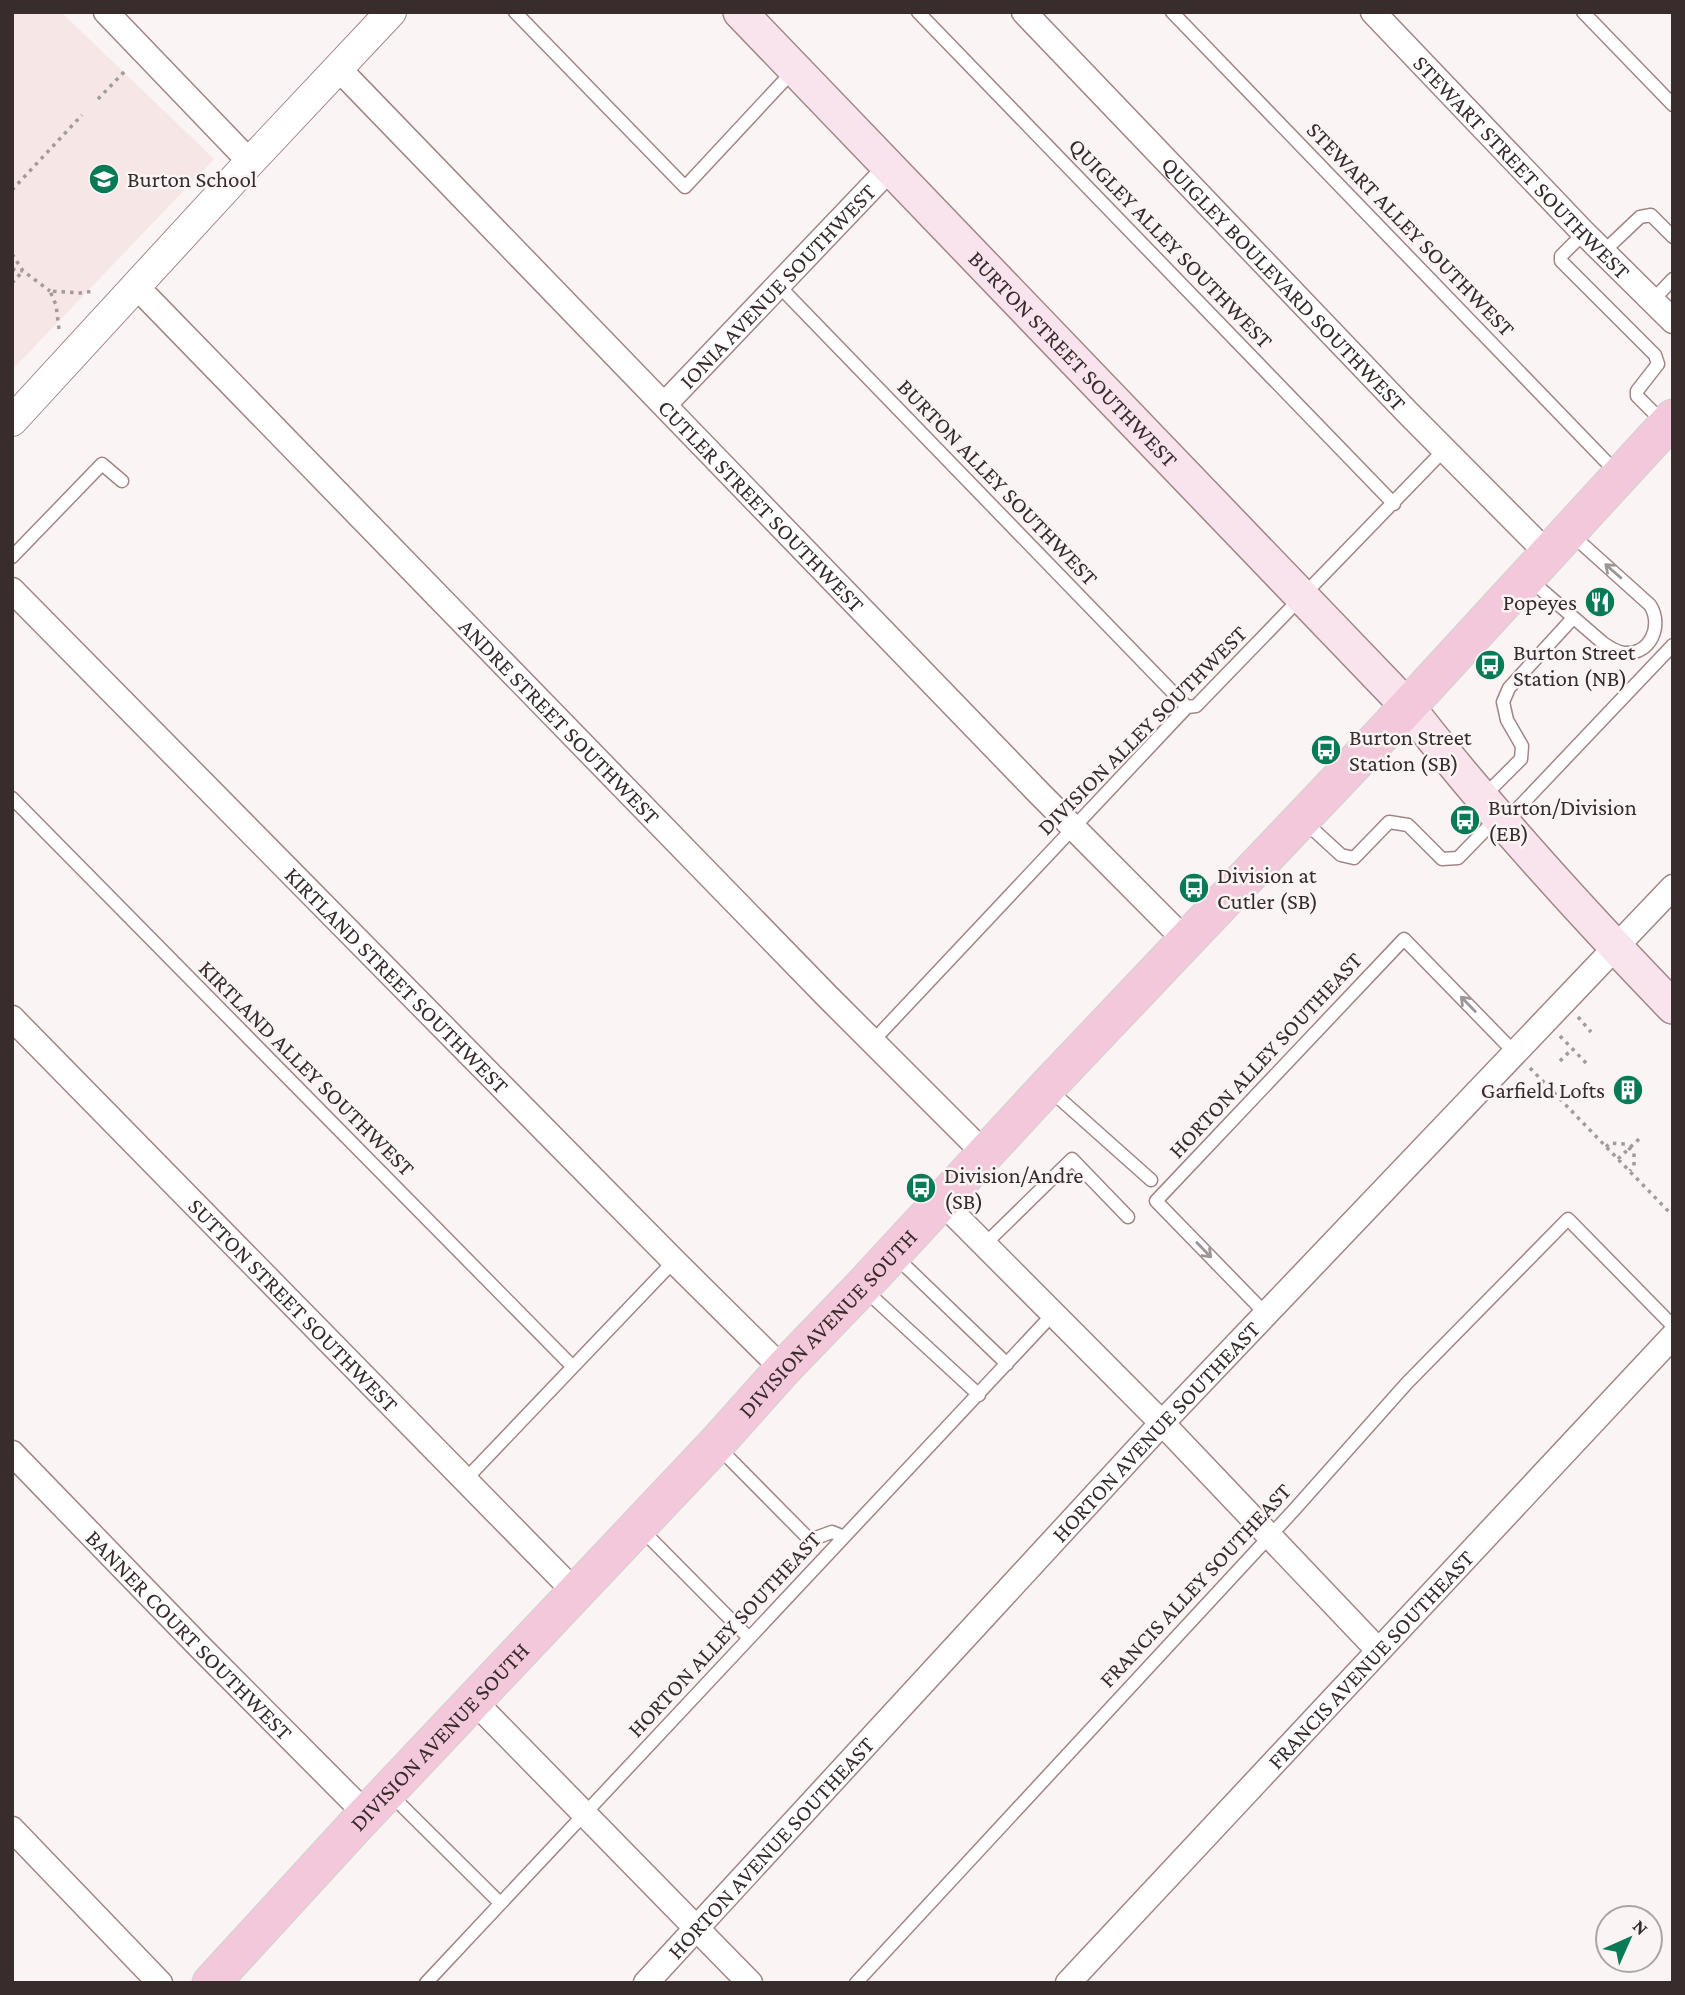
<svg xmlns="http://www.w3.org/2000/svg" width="1685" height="1995" viewBox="0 0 1685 1995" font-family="'Crimson Pro',serif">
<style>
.built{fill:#f6e6e5}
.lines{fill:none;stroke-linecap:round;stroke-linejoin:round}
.service-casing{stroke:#a28685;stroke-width:15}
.minor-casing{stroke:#a28685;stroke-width:27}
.tertiary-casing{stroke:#a28685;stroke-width:32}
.secondary-casing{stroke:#a28685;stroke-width:36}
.primary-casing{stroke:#d3d1d1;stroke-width:39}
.path{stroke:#a39a9a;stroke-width:3.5;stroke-dasharray:3.5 5;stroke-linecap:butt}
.service{stroke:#fff;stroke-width:12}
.minor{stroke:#fff;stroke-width:24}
.tertiary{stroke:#fff;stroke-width:30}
.secondary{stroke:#f9e3ed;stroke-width:33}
.primary{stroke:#f3c8da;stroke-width:37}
.oneway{stroke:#9c9696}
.labels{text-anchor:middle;stroke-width:5;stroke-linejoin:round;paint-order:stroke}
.street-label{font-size:23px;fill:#382c2c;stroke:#fbf4f4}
.poi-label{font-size:23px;fill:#382c2c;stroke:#fbf4f4;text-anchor:start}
</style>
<rect width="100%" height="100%" fill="#fbf4f4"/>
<path class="built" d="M12,12H61L214,159L12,370Z"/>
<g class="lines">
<g class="service-casing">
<path id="service" d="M515,12L685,187L793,71
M918,12L1394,504
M1172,12L1617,473
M1583,12L1673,105
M1584,233L1561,256V261L1655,355L1658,364L1637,391V396L1664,423
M1603,252L1640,217L1651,215L1673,237
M778,285L1187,707
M1652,301L1673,279
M12,557L102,464L122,481
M1529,579L1603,643C1610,648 1616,652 1624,653C1651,655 1663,625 1650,605L1571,534
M12,798L573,1367
M1482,798L1521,759L1522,746L1507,720L1503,702L1509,688L1573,618
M1305,822L1341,855L1354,858L1389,822L1408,825L1442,859L1458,858L1497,818
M1504,823L1673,645
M872,1042L1187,707L1196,706L1444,450
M1050,1090L1151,1180
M984,1245L1072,1159L1128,1217
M896,1257L1007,1364
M865,1290L979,1395
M1266,1314L1156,1201L1404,939L1515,1053
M718,1447L810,1540L832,1532L844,1537
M466,1479L674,1261
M641,1529L749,1638
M391,1795L500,1903
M426,1983L1053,1314
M856,1983L1294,1510L1407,1383L1568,1219L1673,1326"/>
</g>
<g class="minor-casing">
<g id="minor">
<path d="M106,12L250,162"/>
<path id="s1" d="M1024,12L1407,412L1547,553"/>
<path id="s2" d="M1373,12L1582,231L1673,321"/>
<path id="s3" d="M338,68L1039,793L1187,942"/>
<path id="s4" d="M137,287L827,996L985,1154"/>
<path id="s5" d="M665,404L890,168"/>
<path id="s6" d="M12,590L674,1261L783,1369"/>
<path id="s7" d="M12,1018L575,1592"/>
<path d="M942,1202L1162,1423L1378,1650"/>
<path id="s8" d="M12,1453L200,1647L366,1814"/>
<path d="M474,1701L750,1983"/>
<path d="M12,1829L160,1983"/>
<path id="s9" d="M646,1983L1162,1423L1673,887"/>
<path id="s10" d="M1068,1983L1673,1336"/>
</g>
</g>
<g class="tertiary-casing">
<path id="tertiary" d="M12,421L250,162L391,12"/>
</g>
<g class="secondary-casing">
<g id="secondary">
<path id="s11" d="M740,12L1408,707C1490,812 1580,911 1673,1007"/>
</g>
</g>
<g class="primary-casing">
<g id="primary">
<path id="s12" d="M211,1983L354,1827L716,1444L783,1369L862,1287L1047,1087L1388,728L1673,418"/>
</g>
</g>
<path class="path" d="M98,99L126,70
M12,190L82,115
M12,254L23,271L50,291
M12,269L23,271
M12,283L23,271
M59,329L56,305L50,291L80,293L95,291
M1578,1017L1591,1032
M1560,1036L1588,1065
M1560,1061L1572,1049
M1530,1068L1673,1216
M1606,1147L1610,1143L1625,1144L1634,1153V1166L1630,1171
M1618,1159L1640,1138"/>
<use href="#service" class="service"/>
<use href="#minor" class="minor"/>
<use href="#tertiary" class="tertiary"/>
<use href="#secondary" class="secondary"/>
<use href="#primary" class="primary"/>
</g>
<defs><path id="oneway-shaft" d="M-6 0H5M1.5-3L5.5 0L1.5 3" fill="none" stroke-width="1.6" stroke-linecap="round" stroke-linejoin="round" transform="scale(1.75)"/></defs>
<g class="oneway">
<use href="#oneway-shaft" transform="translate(1613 571) rotate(-139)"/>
<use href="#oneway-shaft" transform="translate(1468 1004) rotate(-134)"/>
<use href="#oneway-shaft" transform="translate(1204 1250) rotate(46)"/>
</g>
<defs>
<g id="school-disc" transform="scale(1.575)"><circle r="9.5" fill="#097a56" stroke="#fbf4f4"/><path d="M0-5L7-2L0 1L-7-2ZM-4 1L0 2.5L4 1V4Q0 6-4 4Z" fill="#fff"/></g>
<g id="restaurant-disc" transform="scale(1.575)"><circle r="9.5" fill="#097a56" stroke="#fbf4f4"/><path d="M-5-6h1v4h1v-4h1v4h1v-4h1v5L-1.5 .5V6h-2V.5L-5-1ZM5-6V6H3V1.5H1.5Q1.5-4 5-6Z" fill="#fff"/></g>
<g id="bus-disc" transform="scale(1.575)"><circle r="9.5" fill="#097a56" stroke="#fbf4f4"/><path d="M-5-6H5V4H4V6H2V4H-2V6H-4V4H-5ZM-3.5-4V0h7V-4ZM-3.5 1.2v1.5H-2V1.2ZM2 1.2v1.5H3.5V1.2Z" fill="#fff"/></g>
<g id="building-disc" transform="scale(1.575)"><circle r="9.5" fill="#097a56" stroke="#fbf4f4"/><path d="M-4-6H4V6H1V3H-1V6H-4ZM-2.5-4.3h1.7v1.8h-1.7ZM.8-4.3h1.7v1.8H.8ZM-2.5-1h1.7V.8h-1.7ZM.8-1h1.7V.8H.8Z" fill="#fff"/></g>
</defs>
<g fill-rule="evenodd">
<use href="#school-disc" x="104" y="179"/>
<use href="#restaurant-disc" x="1600" y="602"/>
<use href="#bus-disc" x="1490" y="665"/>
<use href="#bus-disc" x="1326" y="750"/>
<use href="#bus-disc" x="1465" y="820"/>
<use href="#bus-disc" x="1194" y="888"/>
<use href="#building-disc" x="1628" y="1090"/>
<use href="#bus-disc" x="921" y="1188"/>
</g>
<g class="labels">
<g class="street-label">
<text dy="8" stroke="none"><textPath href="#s2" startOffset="215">STEWART STREET SOUTHWEST</textPath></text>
<text transform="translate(1411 229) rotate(46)" y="8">STEWART ALLEY SOUTHWEST</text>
<text transform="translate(1171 243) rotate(46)" y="8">QUIGLEY ALLEY SOUTHWEST</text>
<text dy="8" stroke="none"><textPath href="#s1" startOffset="376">QUIGLEY BOULEVARD SOUTHWEST</textPath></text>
<text dy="8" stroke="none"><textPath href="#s5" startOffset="163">IONIA AVENUE SOUTHWEST</textPath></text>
<text dy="8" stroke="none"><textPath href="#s11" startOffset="481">BURTON STREET SOUTHWEST</textPath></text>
<text transform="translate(998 482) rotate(46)" y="8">BURTON ALLEY SOUTHWEST</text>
<text dy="8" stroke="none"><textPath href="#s3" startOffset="609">CUTLER STREET SOUTHWEST</textPath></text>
<text dy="8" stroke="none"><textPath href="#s4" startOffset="606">ANDRE STREET SOUTHWEST</textPath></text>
<text transform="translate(1142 730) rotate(-45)" y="8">DIVISION ALLEY SOUTHWEST</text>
<text dy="8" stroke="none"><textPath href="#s6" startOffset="548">KIRTLAND STREET SOUTHWEST</textPath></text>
<text transform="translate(1265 1055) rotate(-47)" y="8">HORTON ALLEY SOUTHEAST</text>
<text transform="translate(307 1068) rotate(45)" y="8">KIRTLAND ALLEY SOUTHWEST</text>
<text dy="8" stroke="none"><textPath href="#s7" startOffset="402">SUTTON STREET SOUTHWEST</textPath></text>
<text dy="8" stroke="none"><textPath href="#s12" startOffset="903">DIVISION AVENUE SOUTH</textPath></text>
<text dy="8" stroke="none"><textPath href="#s9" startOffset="751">HORTON AVENUE SOUTHEAST</textPath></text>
<text transform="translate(1195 1585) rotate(-47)" y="8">FRANCIS ALLEY SOUTHEAST</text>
<text dy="8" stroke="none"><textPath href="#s8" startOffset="254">BANNER COURT SOUTHWEST</textPath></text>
<text transform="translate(724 1634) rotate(-47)" y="8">HORTON ALLEY SOUTHEAST</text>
<text dy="8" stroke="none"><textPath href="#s10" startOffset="443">FRANCIS AVENUE SOUTHEAST</textPath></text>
<text dy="8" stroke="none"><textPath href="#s12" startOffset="336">DIVISION AVENUE SOUTH</textPath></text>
<text dy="8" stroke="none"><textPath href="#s9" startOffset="184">HORTON AVENUE SOUTHEAST</textPath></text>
</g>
<g class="poi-label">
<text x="127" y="187">Burton School</text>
<text x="1577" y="610" text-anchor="end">Popeyes</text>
<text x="1513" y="660">Burton Street<tspan x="1513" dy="26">Station (NB)</tspan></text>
<text x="1349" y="745">Burton Street<tspan x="1349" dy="26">Station (SB)</tspan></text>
<text x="1488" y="815">Burton/Division<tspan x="1488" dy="26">(EB)</tspan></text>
<text x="1217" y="883">Division at<tspan x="1217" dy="26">Cutler (SB)</tspan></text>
<text x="1605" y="1098" text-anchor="end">Garfield Lofts</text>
<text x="944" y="1183">Division/Andre<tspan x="944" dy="26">(SB)</tspan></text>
</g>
</g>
<rect width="1685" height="1995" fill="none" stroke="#382c2c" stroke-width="28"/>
<g transform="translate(1629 1939) rotate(45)"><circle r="33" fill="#fbf4f4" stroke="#ada4a4" stroke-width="2"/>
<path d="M0-5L12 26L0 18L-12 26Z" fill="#097a56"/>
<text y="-10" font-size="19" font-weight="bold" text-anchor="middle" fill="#382c2c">N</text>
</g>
</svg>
